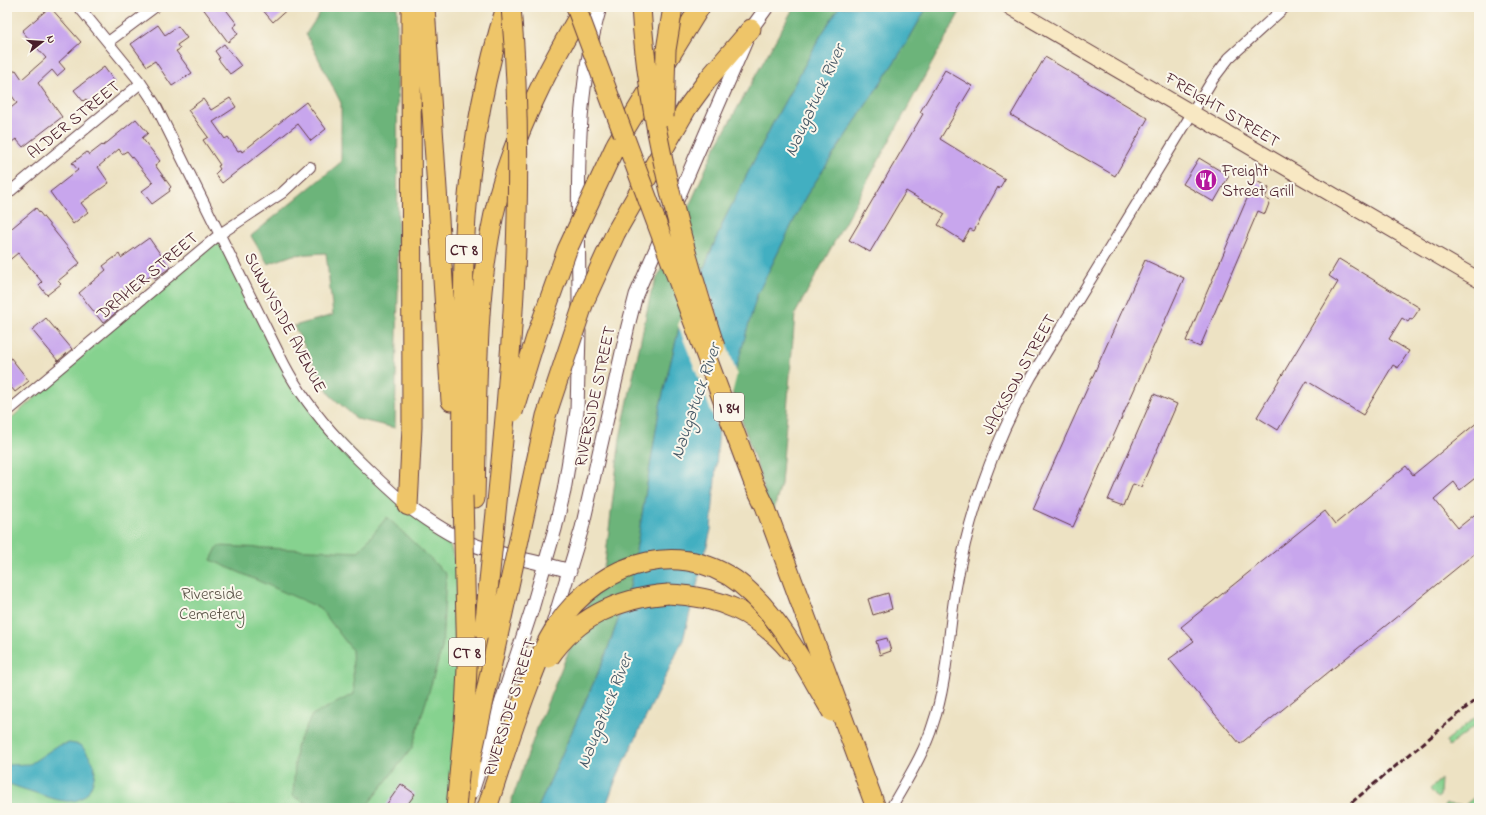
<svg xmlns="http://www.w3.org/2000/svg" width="1486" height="815" viewBox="0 0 1486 815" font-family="'Indie Flower',sans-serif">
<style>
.green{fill:#86d28f;stroke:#68785d}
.forest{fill:#6cb47a;stroke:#5b6a52}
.water{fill:#43afc1;stroke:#466776}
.pier{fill:#ede2c3}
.building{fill:#c8a6ed}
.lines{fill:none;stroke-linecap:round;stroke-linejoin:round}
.minor-casing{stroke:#623c42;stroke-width:12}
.tertiary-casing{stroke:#623c42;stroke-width:15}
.secondary-casing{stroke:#623c42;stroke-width:17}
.motorway-casing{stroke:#623c42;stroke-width:21}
.minor{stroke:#fff;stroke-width:10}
.tertiary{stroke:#fff;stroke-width:13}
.secondary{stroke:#f8e8c3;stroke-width:15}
.motorway{stroke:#eec569;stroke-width:19}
.rail{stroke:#4a1f2b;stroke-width:3;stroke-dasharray:6 3;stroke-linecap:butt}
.motorway-bridge-casing{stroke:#623c42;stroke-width:21;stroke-linecap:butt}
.motorway-bridge{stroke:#eec569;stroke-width:19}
.labels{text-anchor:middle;stroke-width:4;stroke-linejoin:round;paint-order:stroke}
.shield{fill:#fbf7ec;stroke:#7f6065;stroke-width:1}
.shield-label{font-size:16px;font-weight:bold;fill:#4a1f2b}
.street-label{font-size:17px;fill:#4a1f2b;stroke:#fbf7ec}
.poi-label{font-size:17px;fill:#4a1f2b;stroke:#fbf7ec;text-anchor:start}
.park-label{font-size:17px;fill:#5c5549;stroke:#fbf7ec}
.water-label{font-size:18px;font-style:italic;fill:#475967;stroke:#fbf7ec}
</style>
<rect width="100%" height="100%" fill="#fbf7ec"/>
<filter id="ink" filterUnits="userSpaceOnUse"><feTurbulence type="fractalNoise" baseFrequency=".025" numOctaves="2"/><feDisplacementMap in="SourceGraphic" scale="8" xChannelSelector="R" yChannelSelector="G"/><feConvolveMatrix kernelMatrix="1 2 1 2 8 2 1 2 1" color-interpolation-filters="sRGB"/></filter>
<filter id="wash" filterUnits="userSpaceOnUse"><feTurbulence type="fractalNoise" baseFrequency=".012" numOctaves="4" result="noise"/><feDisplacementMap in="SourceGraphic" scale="16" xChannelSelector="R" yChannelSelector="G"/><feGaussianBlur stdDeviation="0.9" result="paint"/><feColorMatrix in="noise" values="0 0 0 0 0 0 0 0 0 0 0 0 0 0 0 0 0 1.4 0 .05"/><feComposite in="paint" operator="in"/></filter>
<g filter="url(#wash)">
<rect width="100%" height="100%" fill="#ede2c3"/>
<path class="green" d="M220,234L306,402L408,506L445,530L459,573L467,638L452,808H7V422Z
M1479,714V723L1449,746L1446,741Z
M1441,779L1440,796L1437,798L1430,789Z
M1479,793V801L1468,808H1445L1444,806L1446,804L1464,806Z"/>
<path class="forest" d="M324,7H397L398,292L395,428L357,419L330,395L294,326L333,315L326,253L293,255L268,264L251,236L341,162V103L306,34Z
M794,7H839L820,37L773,123L724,220L679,328L660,406L630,587L604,659L538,808H509L539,723L605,563L620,438L651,292L715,148Z
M927,7L962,8L795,314L781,484L769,528L763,484L730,385L757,295L806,196L906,44Z
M387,517L446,574L442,648L412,748L365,808H315L293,796L296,747L312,715L354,694L352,650L320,608L211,560L218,546L358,552Z"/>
<path class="water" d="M839,7H927L906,44L806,196L757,295L719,429L711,530L683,640L616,779L605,808H538L604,659L630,587L660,406L679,328L724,220L773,123L820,37Z
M69,743L81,745C92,760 99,766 92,784C82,811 57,800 36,793C27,790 16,787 7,783V765L30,764L57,746Z"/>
<path class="pier" d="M702,272L737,374L721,437L678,325Z"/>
<g id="blocks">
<path class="building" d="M50,7L81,42L59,62L65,69L57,76L52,70L38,83L62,117L23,147L16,139L12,142L7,135V111L17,103L7,89V76L16,70L22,79L46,58L22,31Z
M202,7H224L237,24L233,27L238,34L228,42Z
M260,7H290L273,22Z
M158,25L165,35L178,26L187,38L177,45L180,49L176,51L192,73L172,86L155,61L147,66L131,44Z
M224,44L241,66L230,74L218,59L220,58L215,51Z
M1045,57L1148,118L1115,176L1011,115Z
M104,67L115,82L89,103L86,99L83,101L74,90Z
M945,70L972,86L940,139L1005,179L999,189L998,187L974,231L970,229L963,241L938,225L945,214L906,191L870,252L849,240L923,114L920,112Z
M230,98L236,107L213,122L225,139L228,137L238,151L241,150L242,152L306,102L326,129L311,141L298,124L222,183L215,174L220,169L218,166L220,165L203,140L208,137L188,110L203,99L211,110Z
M136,119L148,133L142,138L160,161L155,165L171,187L169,189L170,191L152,204L142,191L153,183L127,151L122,154L119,149L98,167L109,183L81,203L88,212L73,224L50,192L78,170L72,163L87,152L89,155L102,145L103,146Z
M1199,158L1229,176L1214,202L1183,184Z
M1255,180L1269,188L1265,198L1270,201L1265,214L1258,211L1200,347L1186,341Z
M36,208L80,263L58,281L61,284L47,295L39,285L42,282L18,253L7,262V232Z
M149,238L170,268L155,278L152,275L112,304L118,311L103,323L79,293L106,270L103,266L119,254L121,258Z
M1339,259L1420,308L1412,320L1410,319L1408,322L1402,318L1389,339L1409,351L1398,368L1393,365L1363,415L1307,381L1278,430L1257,417L1338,282L1329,276Z
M1145,260L1184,278L1073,527L1033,509Z
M46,318L72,349L58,361L32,330Z
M7,353L29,381L15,392L7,382Z
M1154,394L1177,404L1141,487L1133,484L1124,506L1108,500Z
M1479,421V475L1460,490L1454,482L1434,499L1458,528L1479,511V550L1240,744L1169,659L1194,641L1181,627L1325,511L1335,524L1406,466L1413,475Z
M888,593L892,609L873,615L868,599Z
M887,638L891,651L880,655L876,641Z
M401,784L415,794L405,808H384Z"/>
</g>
</g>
<g filter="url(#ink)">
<use href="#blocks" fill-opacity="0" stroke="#623c42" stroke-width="1"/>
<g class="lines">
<g class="minor-casing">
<path id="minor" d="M79,7L141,83L155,104L284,364C313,420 361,464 408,506
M108,42L155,7
M7,194L141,83
M7,412L220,234L282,193L310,167
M891,808C906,781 924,754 933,724C948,681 948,632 956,587C969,513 994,442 1031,377L1213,79L1229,58L1285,7"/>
</g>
<g class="tertiary-casing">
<path id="tertiary" d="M579,307C579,207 572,104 600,7
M408,506C427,520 447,534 469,543C501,556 536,561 570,571
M552,627L582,528L628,326L636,295L751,29L767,7
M472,792L532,609L555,529L564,491L577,411L579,331"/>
</g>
<g class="secondary-casing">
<path id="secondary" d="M1010,7L1479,280"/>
</g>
<g class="motorway-casing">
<path id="motorway" d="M425,7L451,401
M616,144L700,7
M616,232L687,108L709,78L751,29
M463,496C462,449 463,403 463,357C464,306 462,256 467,206C473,139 486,71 506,7
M475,499C478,392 472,276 505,173C524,114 553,60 584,7
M408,506L412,427L411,7
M668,594C718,596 756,612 789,650
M476,705L484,630
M464,803L473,744"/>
</g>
<use href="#minor" class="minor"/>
<use href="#tertiary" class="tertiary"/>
<use href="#secondary" class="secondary"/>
<use href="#motorway" class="motorway"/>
<path class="rail" d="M1345,808L1479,697"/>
<g class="motorway-bridge-casing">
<path id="motorway-bridge" d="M576,7L723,401L753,481L765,506L876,808
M641,7C648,124 679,236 715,347
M664,117L666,50L673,7
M513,412L535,340L567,250L615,147
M484,630C505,423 530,215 511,7
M549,658C578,616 619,598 668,594
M471,760L546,416L584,302L616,232
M456,808L465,711L467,668L463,496
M487,808C500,769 512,729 527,690C535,669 543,646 556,627C600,559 690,533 752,594C786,627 808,672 832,712"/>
</g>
<use href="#motorway-bridge" class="motorway-bridge"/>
</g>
</g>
<defs>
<g id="restaurant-disc" transform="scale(1.15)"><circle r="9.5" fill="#b5179e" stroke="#fbf7ec"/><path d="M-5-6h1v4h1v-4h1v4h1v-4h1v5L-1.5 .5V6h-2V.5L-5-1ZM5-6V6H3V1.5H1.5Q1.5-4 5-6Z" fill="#fff"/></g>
</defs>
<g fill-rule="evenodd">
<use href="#restaurant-disc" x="1206" y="180"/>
</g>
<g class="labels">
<g class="shield">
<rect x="446" y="235" width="36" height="28" rx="3"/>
<rect x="714" y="393" width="30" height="28" rx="3"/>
<rect x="449" y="638" width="36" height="28" rx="3"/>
</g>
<g class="shield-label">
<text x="464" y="255">CT 8</text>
<text x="729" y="413">I 84</text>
<text x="467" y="658">CT 8</text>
</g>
<g class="street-label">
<text transform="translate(1223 109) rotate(31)" y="6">FREIGHT STREET</text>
<text transform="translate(73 119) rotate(-39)" y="6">ALDER STREET</text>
<text transform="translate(147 275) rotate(-40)" y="6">DRAHER STREET</text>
<text transform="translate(286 322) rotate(62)" y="6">SUNNYSIDE AVENUE</text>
<text transform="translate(1018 374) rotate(-61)" y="6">JACKSON STREET</text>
<text transform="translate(594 396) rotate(-78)" y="6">RIVERSIDE STREET</text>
<text transform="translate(509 707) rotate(-73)" y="6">RIVERSIDE STREET</text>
</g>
<g class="poi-label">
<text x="1222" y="176">Freight<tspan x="1222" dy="20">Street Grill</tspan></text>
</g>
<g class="park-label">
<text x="212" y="599">Riverside<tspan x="212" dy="20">Cemetery</tspan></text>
</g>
<g class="water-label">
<text transform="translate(814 100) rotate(-65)" y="6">Naugatuck River</text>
<text transform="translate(695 401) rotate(-71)" y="6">Naugatuck River</text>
<text transform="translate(604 711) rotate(-68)" y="6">Naugatuck River</text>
</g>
</g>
<rect width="1486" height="815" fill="none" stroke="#fbf7ec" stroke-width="24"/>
<g transform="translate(42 42) rotate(73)" stroke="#fbf7ec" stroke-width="3" paint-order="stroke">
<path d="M0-3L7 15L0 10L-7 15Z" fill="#4a1f2b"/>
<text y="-6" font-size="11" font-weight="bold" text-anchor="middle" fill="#4a1f2b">N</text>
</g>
</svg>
